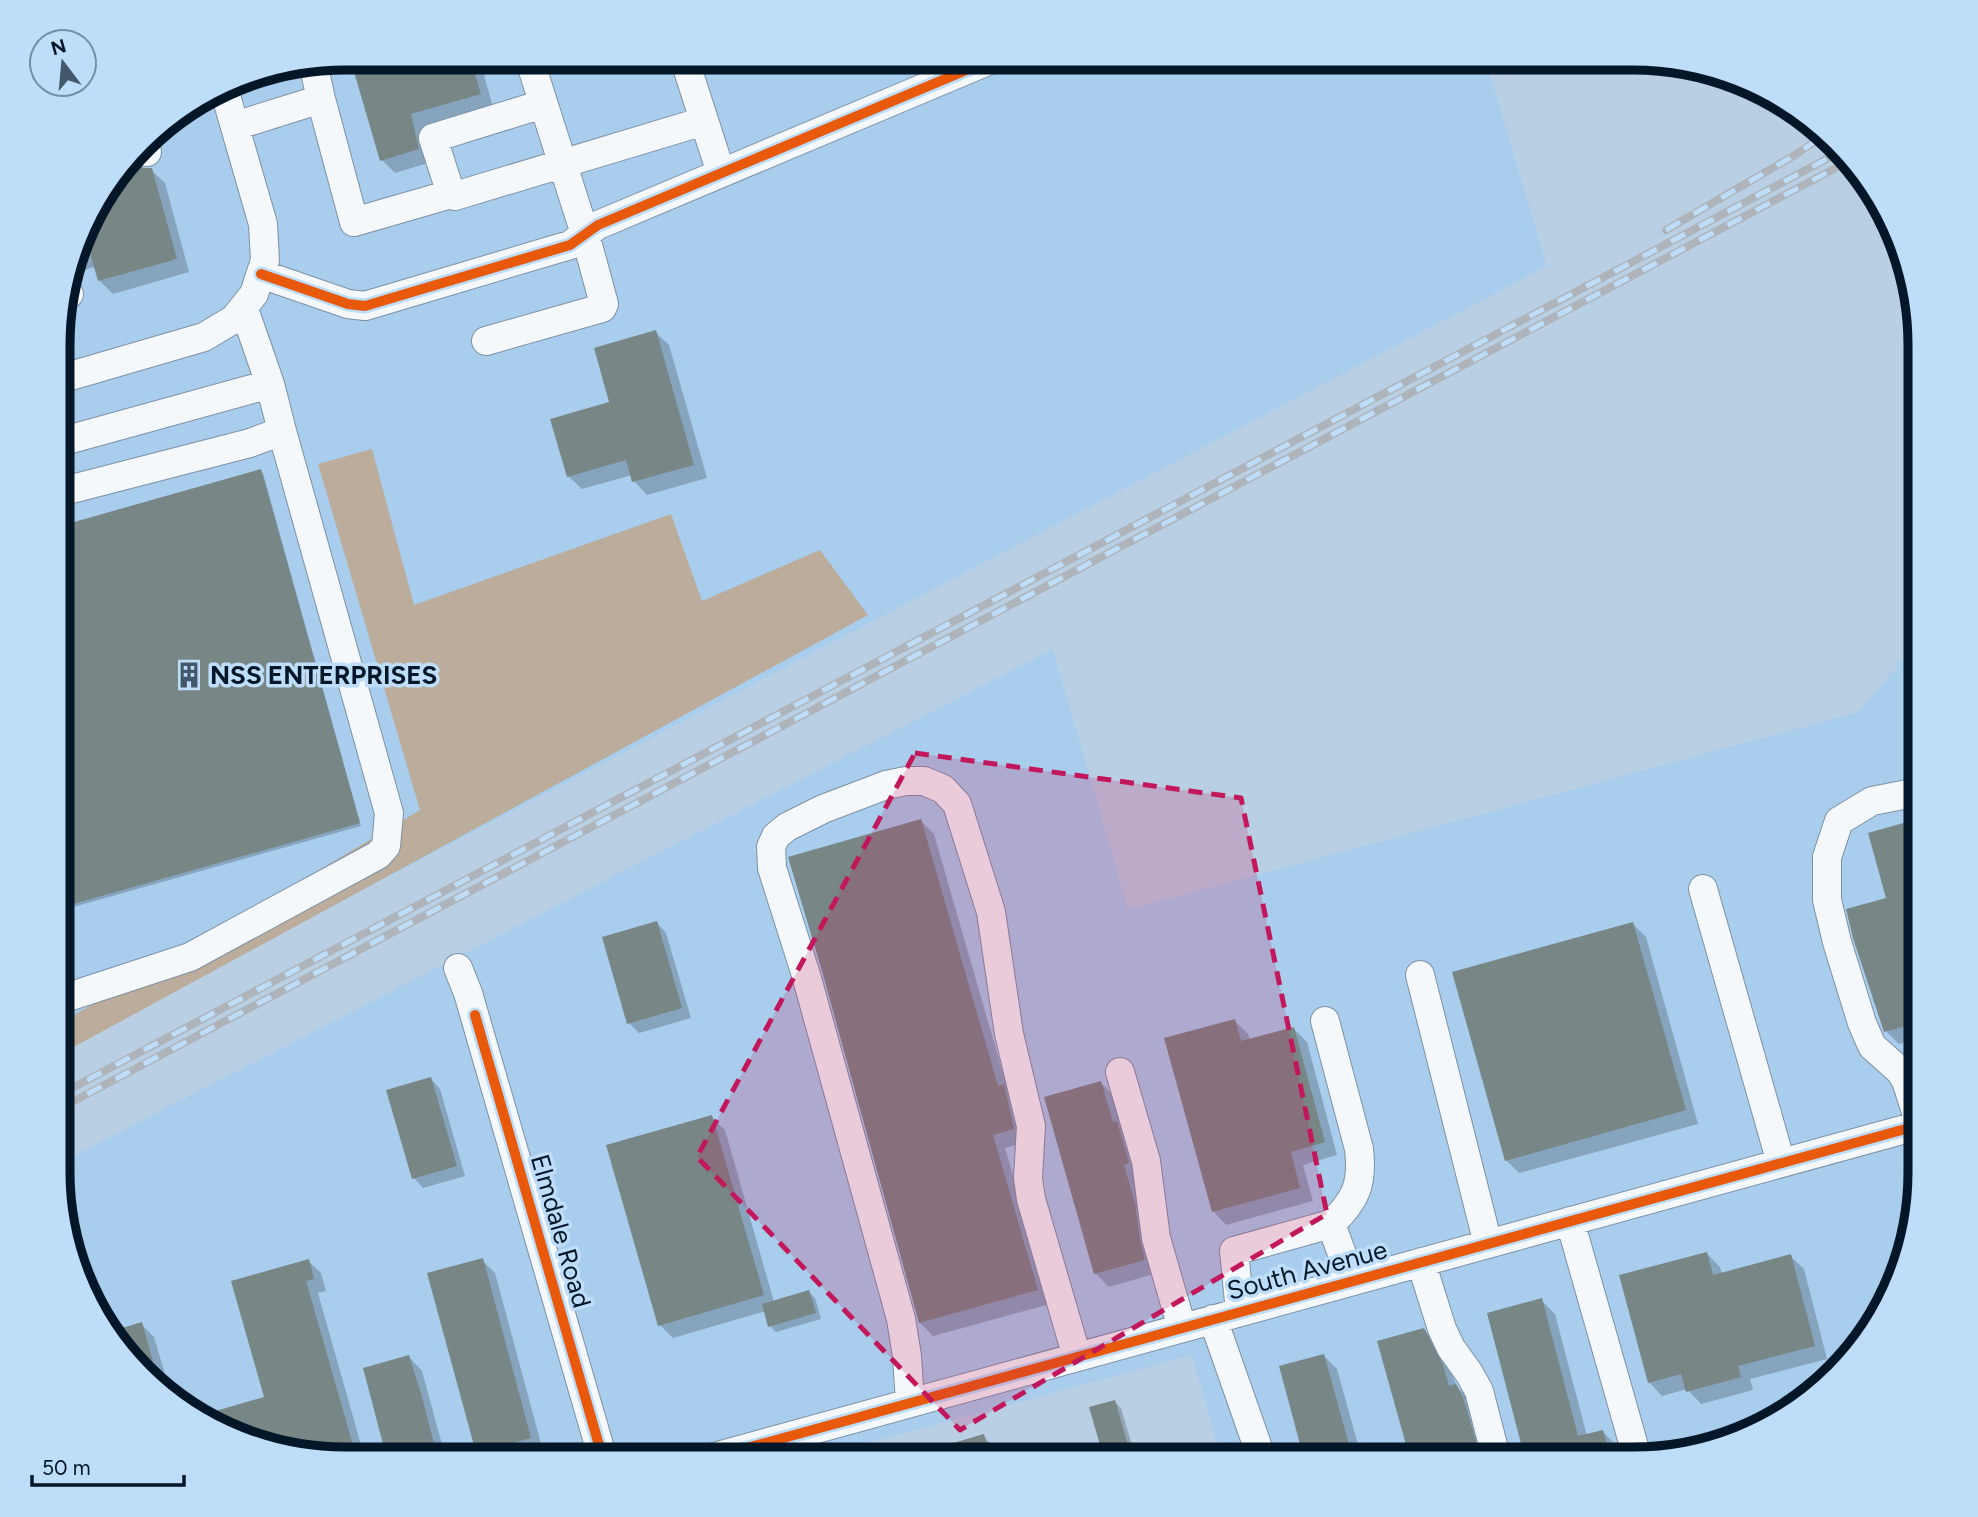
<svg xmlns="http://www.w3.org/2000/svg" width="1978" height="1517" viewBox="0 0 1978 1517" font-family="Figtree,sans-serif">
<style>
.built{fill:#a8cded}
.forest{fill:#bbac9c}
.shadow{fill:#0003}
.building{fill:#788685}
.lines{fill:none;stroke-linecap:round;stroke-linejoin:round}
.minor-casing{stroke:#7e91a3;stroke-width:30}
.minor{stroke:#f4f8fb;stroke-width:28}
.rail-casing{stroke:#aeb4ba;stroke-width:8}
.rail{stroke:#bdddf9;stroke-width:5;stroke-dasharray:16;stroke-linecap:butt}
.cycleway-casing{stroke:#bdddf9;stroke-width:15}
.cycleway{stroke:#e8590c;stroke-width:10}
.marked{fill:#c2185b;fill-opacity:0.2;stroke:#c2185b;stroke-width:5;stroke-dasharray:14 9;stroke-linejoin:round}
.labels{text-anchor:middle;stroke-width:7;stroke-linejoin:round;paint-order:stroke}
.poi-label{font-size:26px;font-weight:bold;fill:#031728;stroke:#bdddf9;text-anchor:start}
.street-label{font-size:26px;fill:#031728;stroke:#bdddf9}
.rim{fill:none;stroke:#031728;stroke-width:9}
</style>
<rect width="100%" height="100%" fill="#b9d0e4"/>
<path class="built" d="M345,58H1485L1547,266L59,1050L60,307L96,202L156,129L253,73Z
M1920,638V1191L1898,1282L1849,1361L1759,1430L1633,1459H1221L1192,1355L808,1459H327L236,1438L156,1388L88,1299L58,1191V1164L1053,649L1128,910L1859,712Z"/>
<path class="forest" d="M372,449L414,605L671,514L702,601L820,550L868,615L59,1055V1024L420,810L318,464Z"/>
<path class="shadow" d="M352,58H479L493,107L424,127L431,162L395,173L382,160Z
M138,167L151,170L165,183L189,272L113,294L99,280L94,267L72,274L96,202L121,172Z
M655,332L669,345L707,478L647,495L634,481L632,475L582,489L568,476Z
M261,471L263,473L361,826L59,911L60,527Z
M921,821L934,834L1008,1091L1026,1142L1005,1148L1050,1304L933,1336L920,1323Z
M1907,824L1920,837V1039L1899,1044L1886,1031L1888,899Z
M657,923L666,933L691,1018L639,1033L629,1023Z
M1633,924L1646,937L1698,1124L1519,1173L1506,1160Z
M1235,1021L1248,1034L1250,1040L1294,1029L1307,1042L1337,1155L1303,1165L1313,1201L1226,1225L1213,1211Z
M431,1079L440,1089L465,1176L423,1188L414,1178Z
M1101,1083L1114,1096L1130,1136L1157,1273L1109,1287L1096,1274L1046,1098Z
M711,1117L725,1130L774,1302L809,1292L815,1298L821,1319L776,1332L770,1326L766,1311L673,1338L660,1325Z
M1707,1254L1720,1267L1722,1274L1790,1256L1804,1269L1827,1359L1750,1379L1753,1390L1701,1404L1687,1389L1662,1396L1649,1382Z
M482,1260L495,1273L543,1451L515,1459H484L477,1452Z
M308,1261L321,1273L326,1291L318,1293L365,1459H327L236,1438L218,1427L214,1413L267,1398Z
M1541,1300L1555,1314L1587,1436L1603,1432L1616,1445L1620,1459H1527L1489,1314Z
M141,1324L154,1337L172,1398L156,1388L113,1332Z
M1424,1330L1437,1344L1458,1388L1469,1399L1488,1459H1412L1380,1343Z
M1323,1355L1337,1369L1362,1459H1306L1281,1367Z
M409,1357L422,1371L446,1459H389Z
M1115,1402L1121,1408L1136,1459H1091L1089,1452L1102,1448Z
M983,1436L990,1443L994,1459H944Z"/>
<path class="building" d="M350,58H470L481,94L411,114L419,149L380,161Z
M138,165L144,168H152L177,259L98,281L85,235L96,202L123,170Z
M656,330L694,465L632,482L626,460L567,477L550,419L609,402L594,348Z
M261,469L360,823L59,908L60,526Z
M921,819L998,1086L1004,1084L1014,1129L993,1135L1038,1290L919,1323L822,971L788,857Z
M1907,822L1920,866V1022L1884,1032L1853,938L1846,909L1886,898L1868,833Z
M657,921L682,1008L627,1024L602,937Z
M1633,922L1686,1110L1505,1161L1452,972Z
M1235,1019L1241,1041L1294,1027L1325,1142L1291,1152L1300,1188L1212,1212L1164,1038Z
M431,1077L457,1166L412,1179L386,1090Z
M1101,1081L1113,1122L1117,1121L1129,1163L1124,1165L1135,1203L1140,1240L1145,1260L1094,1274L1044,1097Z
M712,1115L764,1295L658,1326L606,1145Z
M1707,1252L1713,1275L1791,1254L1815,1346L1738,1366L1741,1377L1686,1392L1681,1374L1648,1383L1619,1275Z
M483,1258L531,1438L476,1453L427,1273Z
M309,1259L314,1279L306,1281L357,1459H327L236,1438L216,1425L212,1412L264,1397L231,1281Z
M809,1290L816,1313L768,1327L762,1304Z
M1542,1298L1578,1436L1603,1430L1610,1455L1595,1459H1525L1487,1313Z
M142,1322L161,1391L156,1388L112,1331Z
M1424,1328L1443,1365L1449,1386L1456,1384L1463,1397L1481,1459H1410L1377,1341Z
M1324,1354L1353,1459H1304L1279,1366Z
M409,1355L422,1397L438,1459H387L363,1368Z
M1115,1400L1131,1456L1122,1459H1104L1089,1407Z
M984,1434L991,1459H915V1454Z"/>
<g class="lines">
<g class="minor-casing">
<path id="minor" d="M684,58L721,173
M313,63L321,99
M543,104L433,138L451,194L455,196L704,121
M235,126L321,99L354,222L451,194
M144,143L147,152
M261,274L348,304L365,306L570,245L598,225L995,58
M64,296L69,294
M486,341L602,308L604,304L585,234L529,58
M60,379L204,337L234,319L254,294L265,260L263,224L224,89
M60,442L270,384
M60,492L250,443L282,431L270,384L244,309
M1703,889L1781,1163
M458,968L468,993L603,1459
M1420,975L1488,1244
M59,1000L190,957L378,855L386,846L389,813L282,431
M1325,1021L1359,1149C1363,1184 1356,1200 1331,1224
M1120,1072L1146,1161L1156,1238L1182,1328
M1920,1124L1906,1081L1900,1071L1872,1046L1862,1023L1837,942L1827,900V857L1839,821L1872,801L1908,794L1920,796
M1570,1221L1636,1453
M1421,1262L1442,1329L1451,1348L1469,1373L1479,1391L1494,1449
M1240,1312L1234,1251L1331,1224L1352,1281
M1213,1319L1262,1459
M910,1403L907,1356L901,1319L806,975L772,868L771,847L776,836L787,827L823,809L886,785L906,781H924L943,789L957,804L991,912L1009,1034L1031,1126L1028,1178L1031,1199L1077,1357
M707,1459L1920,1125"/>
</g>
<use href="#minor" class="minor"/>
<g class="rail-casing">
<path id="rail" d="M1666,230L1795,155L1826,134
M59,1095L1840,152
M59,1109L1847,162"/>
</g>
<use href="#rail" class="rail"/>
<g class="cycleway-casing">
<path id="cycleway" d="M261,274L348,304L365,306L570,245L598,225L995,58
M475,1015L603,1459
M707,1459L1920,1125"/>
</g>
<use href="#cycleway" class="cycleway"/>
</g>
<path class="marked" d="M915,753L1241,798L1327,1214L960,1430L697,1157Z"/>
<defs>
<g id="building-bare" transform="scale(2.1)"><path d="M-4-6H4V6H1V3H-1V6H-4ZM-2.5-4.3h1.7v1.8h-1.7ZM.8-4.3h1.7v1.8H.8ZM-2.5-1h1.7V.8h-1.7ZM.8-1h1.7V.8H.8Z" fill="#43586a" stroke="#bdddf9" stroke-width="2.5" paint-order="stroke"/></g>
</defs>
<g fill-rule="evenodd">
<use href="#building-bare" x="189" y="675"/>
</g>
<g class="labels">
<g class="poi-label">
<text x="210" y="684">NSS ENTERPRISES</text>
</g>
<g class="street-label">
<text transform="translate(561 1231) rotate(74)" y="9">Elmdale Road</text>
<text transform="translate(1307 1270) rotate(-15)" y="9">South Avenue</text>
</g>
</g>
<path d="M0 0H1978V1517H0ZM345 70H1633A275 275 0 0 1 1908 345V1172A275 275 0 0 1 1633 1447H345A275 275 0 0 1 70 1172V345A275 275 0 0 1 345 70Z" fill="#bdddf9" fill-rule="evenodd"/>
<path class="rim" d="M345 70H1633A275 275 0 0 1 1908 345V1172A275 275 0 0 1 1633 1447H345A275 275 0 0 1 70 1172V345A275 275 0 0 1 345 70Z"/>
<g transform="translate(63 63) rotate(344)"><circle r="33" fill="#bdddf9" stroke="#738ea5" stroke-width="2"/>
<path d="M0-5L12 26L0 18L-12 26Z" fill="#43586a"/>
<text y="-10" font-size="19" font-weight="bold" text-anchor="middle" fill="#031728">N</text>
</g>
<path d="M32 1475v10h152v-10" fill="none" stroke="#031728" stroke-width="3.5"/>
<text x="42" y="1475" font-size="21" fill="#031728" stroke="#bdddf9" stroke-width="5" paint-order="stroke">50 m</text>
</svg>
